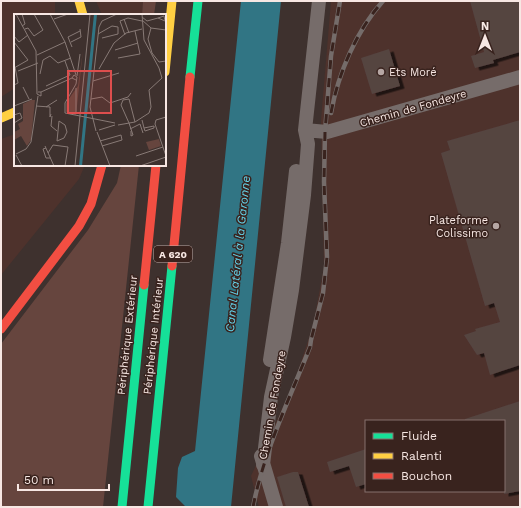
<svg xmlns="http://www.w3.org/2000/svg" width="521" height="508" viewBox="0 0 521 508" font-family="'Work Sans',sans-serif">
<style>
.built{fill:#4e322c;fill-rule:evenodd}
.green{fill:#66453e}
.water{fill:#317584}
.building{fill:#554441;filter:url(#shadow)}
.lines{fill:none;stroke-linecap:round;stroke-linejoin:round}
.street{stroke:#766c6a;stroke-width:14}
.fast{stroke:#16e098;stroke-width:9}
.slow{stroke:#ffcf43;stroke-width:9}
.jam{stroke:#f24e42;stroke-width:9}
.rail-casing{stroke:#756c6a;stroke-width:4.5}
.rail{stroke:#39231e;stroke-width:3;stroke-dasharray:9;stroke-linecap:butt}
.poi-dot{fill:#b6a7a4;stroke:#39231e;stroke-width:1.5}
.labels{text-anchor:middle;stroke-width:3;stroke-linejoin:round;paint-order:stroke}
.shield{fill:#39231e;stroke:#beaca8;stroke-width:1}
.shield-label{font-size:10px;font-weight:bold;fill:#f7e7e3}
.poi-label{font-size:11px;fill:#f7e7e3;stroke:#39231e;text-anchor:start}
.street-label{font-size:11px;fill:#f7e7e3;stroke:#39231e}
.water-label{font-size:12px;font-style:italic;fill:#64d5ec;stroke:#39231e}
.inset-road{fill:none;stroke:#887a76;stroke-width:1}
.view{fill:#dd4e4d;fill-opacity:0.15;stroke:#dd4e4d;stroke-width:2}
.inset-edge{fill:none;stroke:#f7e7e3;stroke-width:2}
</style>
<defs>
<filter id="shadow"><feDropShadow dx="4.5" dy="2.5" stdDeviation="0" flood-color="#0009"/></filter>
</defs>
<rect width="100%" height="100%" fill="#3e312e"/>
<path class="built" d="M1,1H55V15H15V88L1,97Z
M96,1H143L142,15H102Z
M331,1H520V507H259L251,476L294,383L313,326L324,267L321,120ZM366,421H504V491H366Z
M15,134V165H85L79,179L1,275V139Z"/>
<path class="green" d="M143,1H156L154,15H142Z
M121,165H139L103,507H1V344L88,230L117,183Z"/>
<path class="water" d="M241,1H281L231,507H186L176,497L178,468L182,457L195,451Z"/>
<path class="building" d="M470,1H520V52L493,60L494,63L475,68L471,56L484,52Z
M389,49L400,86L372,94L361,58Z
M520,120V365L490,375L484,353L477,355L464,335L476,331L475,329L500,322L494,303L485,306L441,153L450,150L447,141Z
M520,401V491L504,494V421H465V419Z
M366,449V484L356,487L349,466L330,472L327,462Z
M293,472H298L309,507H286L277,477Z"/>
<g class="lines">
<path class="street" d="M305,130L327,132L520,77
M270,360L288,243L296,171
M261,456L276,507
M263,465L271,397L284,337L292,290L304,195L308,144L305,130L319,1"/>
<path class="fast" d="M190,77L198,1
M122,507L144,285
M148,507L172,266"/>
<path class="slow" d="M79,1L83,15
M165,72L172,1
M1,118L15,112"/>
<path class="jam" d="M172,266L190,77
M144,285L156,165
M1,329L79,226L91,204L102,165"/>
<g class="rail-casing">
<path id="rail" d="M331,113C338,74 356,31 383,1
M253,507C264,451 289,400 310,347L311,340L323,293L327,257L324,182L325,132L331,56L340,1"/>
</g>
<use href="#rail" class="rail"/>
</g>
<g class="poi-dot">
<circle cx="381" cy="72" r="4"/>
<circle cx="496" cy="226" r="4"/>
</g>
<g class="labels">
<rect class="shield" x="154" y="246" width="38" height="16" rx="3"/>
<g class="shield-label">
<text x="173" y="258">A 620</text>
</g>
<g class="poi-label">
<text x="389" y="76">Ets Moré</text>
<text x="488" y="224" text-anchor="end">Plateforme<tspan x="488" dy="13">Colissimo</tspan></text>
</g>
<g class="street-label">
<text transform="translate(413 108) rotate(-16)" y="4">Chemin de Fondeyre</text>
<text transform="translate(127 335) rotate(-84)" y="4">Périphérique Extérieur</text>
<text transform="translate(153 336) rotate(-84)" y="4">Périphérique Intérieur</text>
<text transform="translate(272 405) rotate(-80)" y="4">Chemin de Fondeyre</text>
</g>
<g class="water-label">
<text transform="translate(238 254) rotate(-84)" y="4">Canal Latéral à la Garonne</text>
</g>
</g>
<g transform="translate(14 14)">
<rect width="152" height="152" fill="#3e312e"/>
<path d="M69,36L62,101L52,98V89L64,72ZM17,86H21L17,126L13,132L7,122L0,126V118L6,115L4,110L9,107V90ZM145,125L147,132L135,136L132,128Z" fill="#66453e"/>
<path d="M80,0H83L68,152H65Z" fill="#317584"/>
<path class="inset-road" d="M2,0L22,37L23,80L27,82V78H24M8,0L11,10L8,12M36,0L51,28L62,61M128,3L133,7L144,4L150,2L151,7L144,4M40,5L54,0M110,5L115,19M128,6L137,14L152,16M137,14L134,25L138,39L145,48L152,47M11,15L14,14L20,22L29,16L20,0M84,20L98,12L104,13V20L88,24M111,21L106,7L114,4L128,7M0,22L5,28L14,21M0,28L14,46L0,54M57,28L67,23L66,15M58,33L54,23L66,17M101,36L124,29M23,41L51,28M104,44L126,40L121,17M85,55L100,29L112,19L128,15M4,57L24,49M26,60L29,46L36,42L44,49L57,44M63,62L66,40M62,66L58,64L60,61L63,63L62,70L51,89V99L101,109M79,67L105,59M0,71L4,69L1,53M32,72L56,61L51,47M9,73L15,85M62,74V98M27,78L58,64M77,85L88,83L96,89L114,83L117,79M0,92L18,85M22,92L36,93V103L37,100M32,93L43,86M0,101L6,99L8,104L0,109M38,102L37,112L43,117M152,103L142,106L141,110L152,142M128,106L130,114L140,112V114L131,117L130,114M45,107L51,111L53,118L50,124L43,127ZM115,109L107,91L109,86L115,85L121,108M115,109L119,121L117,122V117M104,111L121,108L135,99L137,93L135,76L148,64L145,54L130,26L128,0M116,115L126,110L129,119M85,116L101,111M82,117L76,93L85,13L88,7L103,0M83,118L96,152M86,127L107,121L108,126L88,132M31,132L40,152M32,134L29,135L32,144H37M34,139L39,131L54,133L51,152M2,140L12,135L17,128L24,82M2,141L8,152M122,142L149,133M61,152L76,0M126,152L152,143"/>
<path class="view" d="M54,57H97V99H54Z"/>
<rect width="152" height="152" class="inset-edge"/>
</g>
<rect width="521" height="508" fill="none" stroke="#f7e7e3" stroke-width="4"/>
<rect x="365" y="420" width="140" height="72" fill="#39231e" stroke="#85716d"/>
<rect x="373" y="433" width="20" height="6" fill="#16e098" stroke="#85716d"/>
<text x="401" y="440" font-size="12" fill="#f7e7e3">Fluide</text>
<rect x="373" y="453" width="20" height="6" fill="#ffcf43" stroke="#85716d"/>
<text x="401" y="460" font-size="12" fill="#f7e7e3">Ralenti</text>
<rect x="373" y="473" width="20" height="6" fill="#f24e42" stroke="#85716d"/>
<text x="401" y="480" font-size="12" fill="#f7e7e3">Bouchon</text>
<g transform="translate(485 36)" stroke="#39231e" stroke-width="3" paint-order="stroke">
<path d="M0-3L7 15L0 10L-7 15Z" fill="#f7e7e3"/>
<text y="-6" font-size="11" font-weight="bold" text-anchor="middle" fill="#f7e7e3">N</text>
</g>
<path d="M18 484v6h91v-6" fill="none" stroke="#f7e7e3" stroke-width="2"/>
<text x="24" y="484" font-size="12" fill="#f7e7e3" stroke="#39231e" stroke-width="3" paint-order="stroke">50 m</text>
</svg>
